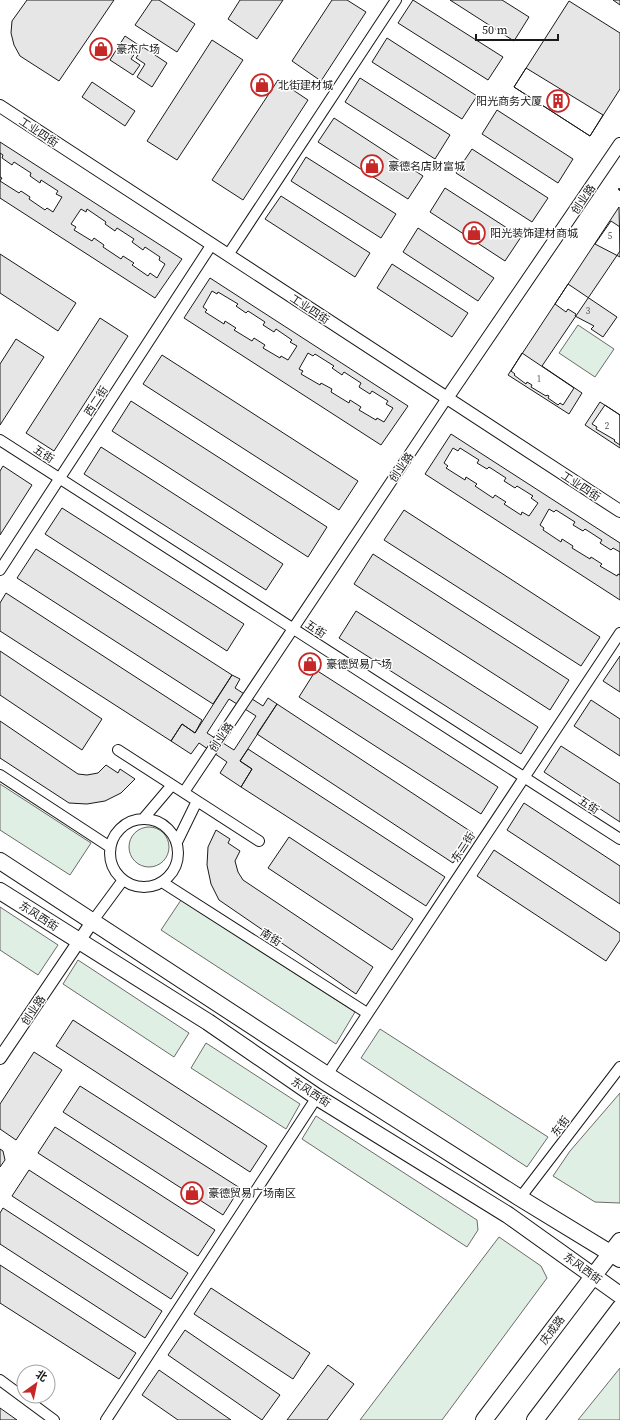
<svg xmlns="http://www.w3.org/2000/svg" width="620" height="1420" viewBox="0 0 620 1420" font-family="'Source Serif 4','Noto Sans SC',serif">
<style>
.green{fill:#e0efe3;stroke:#6a6a6a}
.building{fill:#e6e6e6;stroke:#1a1a1a;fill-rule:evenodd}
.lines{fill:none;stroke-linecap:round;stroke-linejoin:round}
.minor-casing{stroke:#1a1a1a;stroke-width:12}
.tertiary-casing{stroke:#1a1a1a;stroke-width:14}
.primary-casing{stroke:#1a1a1a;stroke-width:18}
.minor{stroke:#fff;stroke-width:10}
.tertiary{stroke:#fff;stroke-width:12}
.primary{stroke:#fff;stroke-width:16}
.wall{stroke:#1a1a1a;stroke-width:2}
.labels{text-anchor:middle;stroke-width:3;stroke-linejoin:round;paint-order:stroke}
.number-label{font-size:9px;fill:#4d4d4d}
.poi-label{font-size:11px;fill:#1a1a1a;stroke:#fff;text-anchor:start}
.street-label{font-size:11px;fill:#1a1a1a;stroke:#fff}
</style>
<rect width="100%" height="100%" fill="#fff"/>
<path class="green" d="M578,325L614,349L595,377L559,353Z
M0,784L91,843L70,875L0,830Z
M129 847a20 20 0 1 1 40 0a20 20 0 1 1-40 0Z
M181,900L355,1012L336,1044L161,930Z
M0,907L58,945L38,975L0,950Z
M78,960L189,1033L174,1057L63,984Z
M380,1029L548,1137L527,1167L361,1058Z
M206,1043L300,1104L286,1129L191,1068Z
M620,1093V1203L595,1202L553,1176L570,1151Z
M316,1116L477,1220L478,1230L467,1247L302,1139Z
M499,1237L541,1266L547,1278L442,1420H360Z
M620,1368V1420H578Z"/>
<path class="building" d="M27,0H114L59,81L20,56L14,45L11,33L12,21Z
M152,0H159L195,24L177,52L135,25Z
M240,0H283L257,39L228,19Z
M332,0H347L366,12L321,81L292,61Z
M413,0L503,57L488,80L398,23Z
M450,0H502L529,17L514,41Z
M613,0H620V5Z
M569,1L620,33V89L590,136L514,87Z
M125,36L140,46L131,59L140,65L133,75L110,60Z
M387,38L477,96L462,119L372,62Z
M212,40L243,60L177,160L147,141Z
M143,47L167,63L152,87L137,77L145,64L136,58Z
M526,68L603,115L590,136L514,87Z
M360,78L450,135L435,159L345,102Z
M278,80L308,100L243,200L212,180Z
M92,82L135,111L125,126L82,97Z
M497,110L573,159L558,183L482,134Z
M334,118L423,176L408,199L318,142Z
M0,142L182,259L155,298L0,198Z
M472,149L548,198L532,222L456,173Z
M0,153L3,155L2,158L12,165L14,162L31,173L30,176L40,183L41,180L58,191L56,194L62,197L53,212L47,208L45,210L29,199L30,197L21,191L19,193L0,181L2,178L0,177Z
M306,157L396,214L381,238L291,181Z
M445,188L521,237L505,261L430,212Z
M281,196L370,253L355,277L265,219Z
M619,207L620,251L542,366L582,393L569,414L508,375Z
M81,209L86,212L87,209L106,222L105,224L115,231L117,228L134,239L132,242L143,250L145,247L160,257L159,260L165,264L157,278L150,273L148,276L132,265L134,263L123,256L121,259L103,247L104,245L94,238L92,241L74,230L76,227L71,224Z
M611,221L620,227V257L595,244Z
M418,228L494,278L478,301L403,252Z
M0,254L76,303L58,331L0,293Z
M392,264L468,313L452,337L377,288Z
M210,278L408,406L381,445L184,318Z
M568,284L617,317L603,337L591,329L594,326L575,316L576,314L568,309L566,312L555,304Z
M212,291L217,294L218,292L238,304L236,306L246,313L248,311L265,322L263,325L274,332L276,329L292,340L290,342L297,346L288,360L281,356L280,358L263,348L265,345L254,338L252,341L234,330L236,328L225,321L224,324L205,312L207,310L203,307Z
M100,318L128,336L54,451L26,433Z
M16,339L44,357L0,425V364Z
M308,353L313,356L315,354L334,366L332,368L342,375L344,372L361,383L359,387L370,394L372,391L388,401L386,404L393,408L384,422L377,418L376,420L359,410L361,407L350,400L349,403L331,392L332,389L321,383L320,385L301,374L303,371L299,369Z
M522,353L574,388L563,405L560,403L558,405L548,398L549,396L547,395L546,396L531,387L532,385L527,382L526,384L514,375L515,374L511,371Z
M162,355L358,481L339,510L143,384Z
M131,401L327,527L308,557L112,431Z
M600,402L620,415V448L585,425Z
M605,405L620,415V445L614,441L615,440L596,429L597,427L592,424Z
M451,434L620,543V600L425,474Z
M101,447L283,564L266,590L84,474Z
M453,448L458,451L460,448L479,460L477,463L487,469L489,467L506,478L504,481L515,488L517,486L533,496L531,498L538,503L529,516L522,512L521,515L504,504L506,502L495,495L493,498L475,486L477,484L466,477L465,480L446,468L448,466L444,463Z
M3,466L32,485L0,535V471Z
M62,508L244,624L227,651L45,534Z
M549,509L554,512L556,510L575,522L573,525L583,531L585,529L602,540L600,543L611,550L613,548L620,552V575L618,574L617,576L600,566L602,564L591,557L590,559L572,548L573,546L562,539L561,542L543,530L544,528L540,525Z
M404,510L600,637L581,666L384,540Z
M36,549L232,675L213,704L17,578Z
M373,554L569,680L550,710L354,584Z
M6,593L202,720L195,733L182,724L171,741L0,631V603Z
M356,611L538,727L521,754L339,638Z
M0,651L102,719L82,750L0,695Z
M620,656V692L603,681Z
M316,670L498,787L481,814L299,697Z
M232,675L240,679L235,688L263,706L268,698L277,704L240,761L252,769L241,787L220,773L227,762L199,743L191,754L171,741L182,724L195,733ZM229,699L256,716L234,750L207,733Z
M591,700L620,719V756L574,726Z
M277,704L473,833L453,863L257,734Z
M0,721L78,774L87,775L98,773L106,765L118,773L120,769L135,779L121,793L105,801L87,804L69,803L0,758Z
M561,746L620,784V822L544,772Z
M248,749L445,877L426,906L241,787L252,769L240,761Z
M524,803L620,866V904L507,830Z
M216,830L230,839L228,843L240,851L235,861L238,872L243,880L373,967L356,994L219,900L211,884L207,865L208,847Z
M289,837L413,919L392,950L268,868Z
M494,850L620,933V940L606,961L477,876Z
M73,1020L267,1146L250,1172L56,1046Z
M34,1052L62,1070L16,1140L0,1129V1104Z
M80,1086L240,1188L223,1215L63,1112Z
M55,1127L215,1230L198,1256L38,1153Z
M0,1149L3,1151L5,1160L0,1167Z
M29,1170L188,1273L171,1299L12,1196Z
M3,1208L162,1311L145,1338L0,1244V1213Z
M0,1265L136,1353L119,1379L0,1303Z
M211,1288L310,1353L293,1379L194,1314Z
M185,1330L280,1395L262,1420L168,1355Z
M328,1365L354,1384L327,1420H287Z
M159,1370L231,1420H178L142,1395Z
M0,1408L17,1420H0Z"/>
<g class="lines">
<g class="minor-casing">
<path id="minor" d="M228,255L396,0
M0,440L620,839
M0,570L212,244
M118,750L259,841
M0,775L110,847
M184,792L447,398
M144,818L172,785
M110 853a34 34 0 1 1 68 0a34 34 0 1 1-68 0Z
M177,842L197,801
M162,882L367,1013
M92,922L123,880
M327,1075L620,633
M520,1198L620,1067
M0,1380L54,1420
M106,1420L317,1097"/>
</g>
<g class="tertiary-casing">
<path id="tertiary" d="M0,106L620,511
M447,398L620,144
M0,1058L92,922"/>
</g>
<g class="primary-casing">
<path id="primary" d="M0,861L327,1075L520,1198L620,1259
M0,891L208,1022L317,1097L508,1215L620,1295
M484,1420L620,1241
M535,1420L620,1308"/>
</g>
<use href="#minor" class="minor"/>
<use href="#tertiary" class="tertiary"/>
<use href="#primary" class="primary"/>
<path class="wall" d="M619,189L620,190"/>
</g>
<defs>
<g id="shop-ring" transform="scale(1.15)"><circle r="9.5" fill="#fff" stroke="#c62828" stroke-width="1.5"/><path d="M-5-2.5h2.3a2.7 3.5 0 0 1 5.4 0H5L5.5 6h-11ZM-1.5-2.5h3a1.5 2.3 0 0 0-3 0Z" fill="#c62828"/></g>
<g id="building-ring" transform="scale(1.15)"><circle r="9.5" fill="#fff" stroke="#c62828" stroke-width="1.5"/><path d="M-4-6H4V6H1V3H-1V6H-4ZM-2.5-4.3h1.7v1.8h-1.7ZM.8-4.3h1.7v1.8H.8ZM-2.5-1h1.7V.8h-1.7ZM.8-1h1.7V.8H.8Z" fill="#c62828"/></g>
</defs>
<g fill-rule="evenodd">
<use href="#shop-ring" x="101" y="49"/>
<use href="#shop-ring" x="262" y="85"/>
<use href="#building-ring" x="558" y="101"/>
<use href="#shop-ring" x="372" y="166"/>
<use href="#shop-ring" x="474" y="233"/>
<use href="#shop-ring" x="310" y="664"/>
<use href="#shop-ring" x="192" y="1193"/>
</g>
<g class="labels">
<g class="number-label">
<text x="610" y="239">5</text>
<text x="588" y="314">3</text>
<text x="539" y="382">1</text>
<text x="607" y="429">2</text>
</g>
<g class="poi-label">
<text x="116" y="53">豪杰广场</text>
<text x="278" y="89">北街建材城</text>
<text x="542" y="105" text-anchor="end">阳光商务大厦</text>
<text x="388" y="170">豪德名店财富城</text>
<text x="490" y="237">阳光装饰建材商城</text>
<text x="326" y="668">豪德贸易广场</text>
<text x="208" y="1197">豪德贸易广场南区</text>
</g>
<g class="street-label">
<text transform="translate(39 132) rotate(33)" y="4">工业四街</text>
<text transform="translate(583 199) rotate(-56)" y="4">创业路</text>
<text transform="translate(310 309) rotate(33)" y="4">工业四街</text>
<text transform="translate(96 401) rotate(-57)" y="4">西二街</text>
<text transform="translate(44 454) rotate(33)" y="4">五街</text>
<text transform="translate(401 467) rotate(-56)" y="4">创业路</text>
<text transform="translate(581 486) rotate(33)" y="4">工业四街</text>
<text transform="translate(316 629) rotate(33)" y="4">五街</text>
<text transform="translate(221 737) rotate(-56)" y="4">创业路</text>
<text transform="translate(589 805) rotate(33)" y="4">五街</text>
<text transform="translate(463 847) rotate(-57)" y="4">东二街</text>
<text transform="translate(39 916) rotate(33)" y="4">东风西街</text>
<text transform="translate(271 937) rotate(32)" y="4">南街</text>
<text transform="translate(33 1010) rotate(-56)" y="4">创业路</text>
<text transform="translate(311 1092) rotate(33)" y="4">东风西街</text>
<text transform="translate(560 1126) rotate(-53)" y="4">东街</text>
<text transform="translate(583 1268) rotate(36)" y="4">东风西街</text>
<text transform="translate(552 1330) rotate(-53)" y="4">庆成路</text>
</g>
</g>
<g transform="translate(36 1384) rotate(33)"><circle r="19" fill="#ffffff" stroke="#a3a3a3"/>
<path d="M0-3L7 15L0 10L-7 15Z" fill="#c62828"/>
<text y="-6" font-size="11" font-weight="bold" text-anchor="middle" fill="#1a1a1a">北</text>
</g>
<path d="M476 34v6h82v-6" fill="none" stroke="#1a1a1a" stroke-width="2"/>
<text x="482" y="34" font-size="12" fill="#1a1a1a" stroke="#ffffff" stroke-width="3" paint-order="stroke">50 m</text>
</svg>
